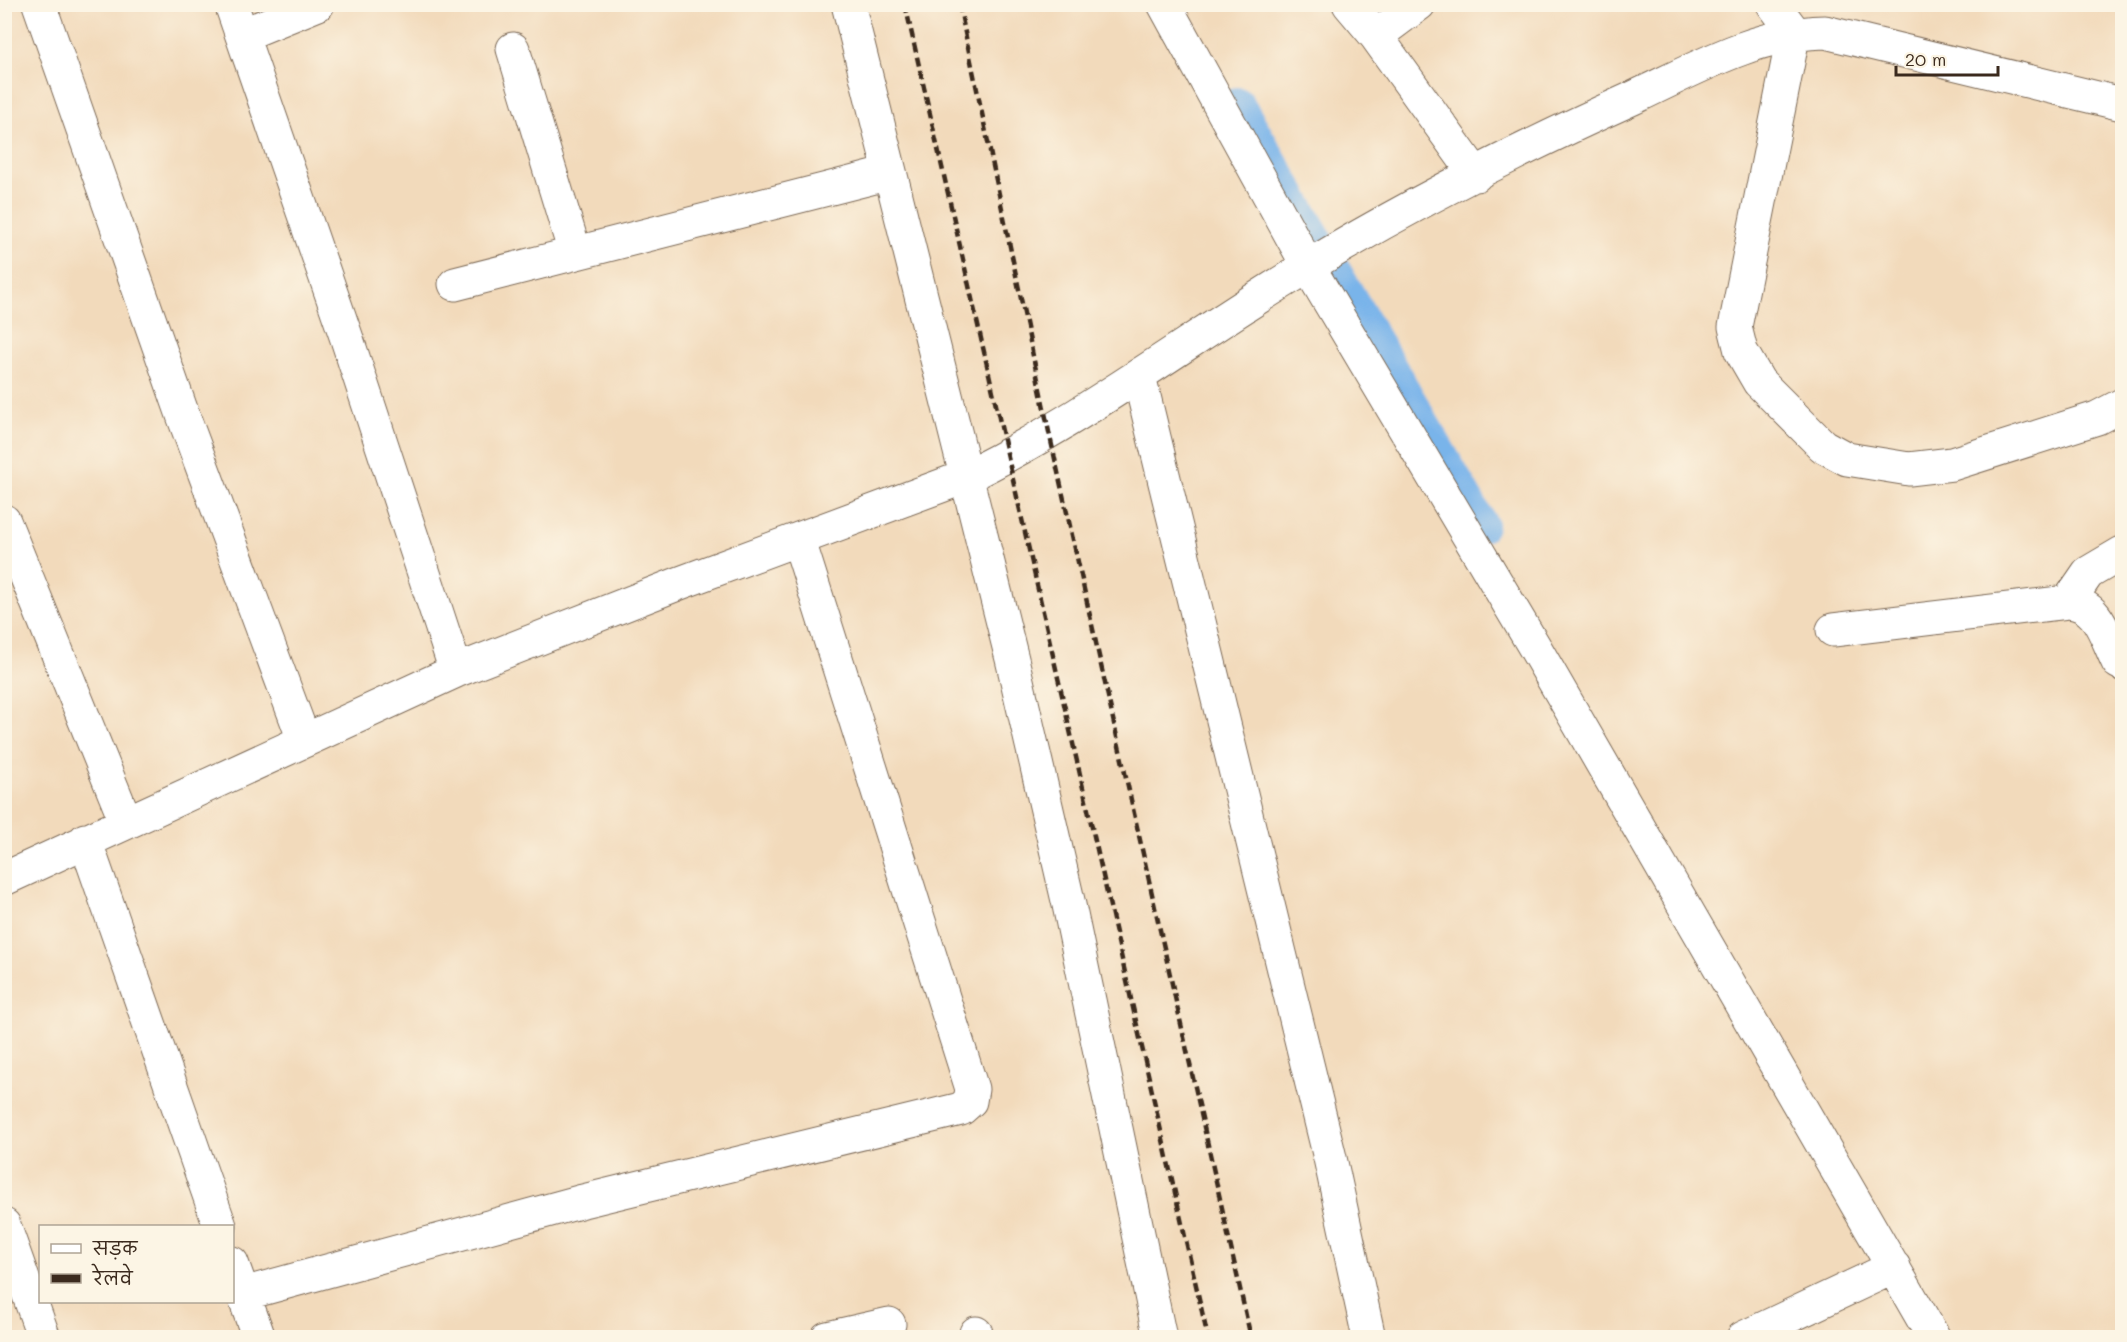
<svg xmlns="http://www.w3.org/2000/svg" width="2127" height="1342" viewBox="0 0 2127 1342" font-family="Mali,'Playpen Sans Deva',sans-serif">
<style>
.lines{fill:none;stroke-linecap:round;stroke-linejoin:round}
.canal{stroke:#79b4ea;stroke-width:36}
.minor-casing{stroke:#7b6855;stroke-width:35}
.minor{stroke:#fff;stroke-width:33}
.rail{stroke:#3b2a1e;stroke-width:4.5;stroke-dasharray:9 4.5;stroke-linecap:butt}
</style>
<rect width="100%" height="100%" fill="#fcf5e5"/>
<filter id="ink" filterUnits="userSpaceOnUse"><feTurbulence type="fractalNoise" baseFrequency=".0167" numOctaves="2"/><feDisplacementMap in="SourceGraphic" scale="12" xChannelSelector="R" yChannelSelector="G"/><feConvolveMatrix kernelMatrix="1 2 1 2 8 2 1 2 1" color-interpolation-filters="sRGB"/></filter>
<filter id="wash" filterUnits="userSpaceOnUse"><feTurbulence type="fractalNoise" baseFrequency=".008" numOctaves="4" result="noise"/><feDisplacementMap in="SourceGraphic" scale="24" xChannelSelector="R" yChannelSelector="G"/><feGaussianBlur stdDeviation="1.35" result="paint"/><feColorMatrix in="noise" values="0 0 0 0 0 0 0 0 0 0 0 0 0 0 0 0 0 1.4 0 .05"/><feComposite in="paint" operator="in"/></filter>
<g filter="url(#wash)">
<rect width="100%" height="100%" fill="#f2dabb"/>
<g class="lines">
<path class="canal" d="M1237,105L1480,525"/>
</g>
</g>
<g filter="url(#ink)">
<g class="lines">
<g class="minor-casing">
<path id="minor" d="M39,4L184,418L304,740
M231,4L347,339L456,671
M848,4L1012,659L1069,905L1160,1338
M1164,4L1308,266L1534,646L1934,1338
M1349,4L1376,36L1476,175
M1773,4L1794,32L1735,327L1741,351L1759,382L1823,446L1847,459L1909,469L1952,464L2097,418L2122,405
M242,35L318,4
M1376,36L1419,4
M513,49L575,253
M455,284L890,173
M1139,376L1330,1158L1369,1338
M4,521L126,822
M2068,602L2088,573L2122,553
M1833,630L2068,602C2099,604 2105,636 2118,662L2122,664
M85,840L220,1226
M4,879L456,671L680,583L965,477C1086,418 1192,336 1307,267C1411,204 1522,148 1633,98C1695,69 1756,33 1825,32L2122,104
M4,1225L44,1338
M232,1263L259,1338
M243,1294L583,1201L961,1109L970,1101L972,1089L799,541
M976,1333L977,1338
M827,1338L889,1324
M1743,1338L1894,1267"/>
</g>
<use href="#minor" class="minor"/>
<path class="rail" d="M905,4L1208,1338
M959,4L1049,432L1251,1338"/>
</g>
</g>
<rect width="2127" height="1342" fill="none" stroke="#fcf5e5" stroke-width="24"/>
<rect x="39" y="1225" width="195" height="78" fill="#fcf5e5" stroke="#afa495" stroke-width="1.5"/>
<rect x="51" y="1244" width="30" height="9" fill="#ffffff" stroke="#afa495" stroke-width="1.5"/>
<text x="93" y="1255" font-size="18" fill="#3b2a1e">सड़क</text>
<rect x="51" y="1274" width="30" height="9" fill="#3b2a1e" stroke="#afa495" stroke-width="1.5"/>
<text x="93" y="1285" font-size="18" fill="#3b2a1e">रेलवे</text>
<path d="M1896 66v9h102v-9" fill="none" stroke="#3b2a1e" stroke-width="3"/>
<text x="1905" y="66" font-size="18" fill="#3b2a1e" stroke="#fcf5e5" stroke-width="4.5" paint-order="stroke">20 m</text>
</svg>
